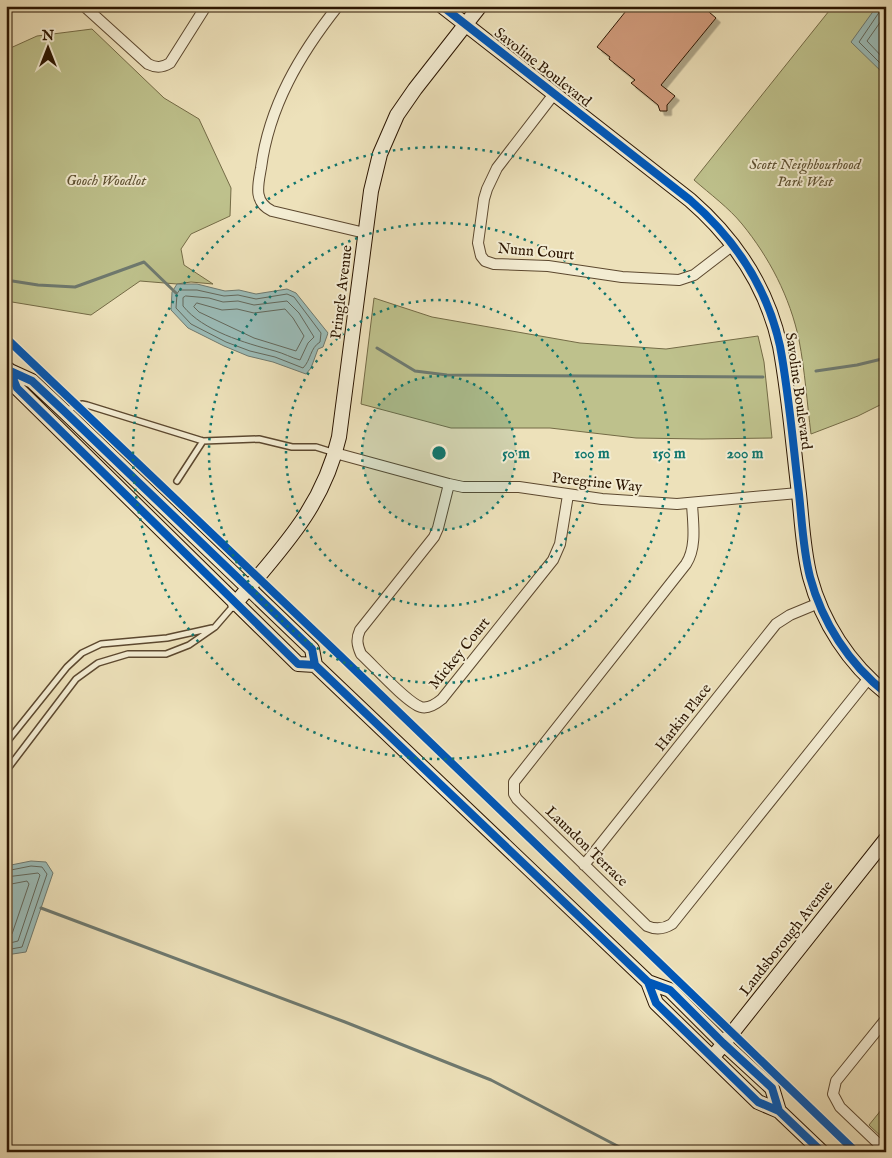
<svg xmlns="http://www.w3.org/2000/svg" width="892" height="1158" viewBox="0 0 892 1158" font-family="'IM FELL English',serif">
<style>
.green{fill:#bec18c;stroke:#746b46}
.water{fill:#9bbcb8;stroke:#6e796f}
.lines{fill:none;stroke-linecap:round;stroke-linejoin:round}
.shore{stroke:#63685c;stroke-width:1}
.stream{stroke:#6e796f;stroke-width:3}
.building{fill:#d39d7e;stroke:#2b1501;filter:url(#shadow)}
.lane-casing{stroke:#5c482f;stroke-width:8}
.street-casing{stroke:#5c482f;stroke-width:12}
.secondary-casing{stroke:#2b1501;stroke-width:16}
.lane{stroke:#f3ecd2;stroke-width:5}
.street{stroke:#f3ecd2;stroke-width:10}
.secondary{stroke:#f3ecd2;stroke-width:14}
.cycleway-casing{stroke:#f3ecd2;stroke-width:11}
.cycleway{stroke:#0057b8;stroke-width:8}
.ring{fill:none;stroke:#0f766e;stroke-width:2.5;stroke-dasharray:2.5 5}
.labels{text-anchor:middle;stroke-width:4;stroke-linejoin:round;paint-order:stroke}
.street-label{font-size:15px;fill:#2b1501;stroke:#f3ecd2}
.park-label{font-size:15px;font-style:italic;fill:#5e5132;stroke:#f3ecd2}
.centre{fill:#0f766e;stroke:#f3ecd2;stroke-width:2.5}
.ring-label{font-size:15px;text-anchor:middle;font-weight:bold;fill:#0f766e;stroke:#f3ecd2;stroke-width:4;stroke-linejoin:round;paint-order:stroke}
</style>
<defs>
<filter id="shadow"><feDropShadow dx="4.5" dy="4.5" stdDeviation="0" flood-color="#0004"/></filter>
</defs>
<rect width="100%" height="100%" fill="#ede1ba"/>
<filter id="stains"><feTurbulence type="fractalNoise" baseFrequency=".004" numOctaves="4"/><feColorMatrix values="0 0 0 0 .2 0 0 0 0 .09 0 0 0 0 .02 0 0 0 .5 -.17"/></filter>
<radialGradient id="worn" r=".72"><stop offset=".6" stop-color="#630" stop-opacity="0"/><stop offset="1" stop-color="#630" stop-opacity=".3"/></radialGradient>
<path class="green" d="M833,6H886V402L858,416L811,434C807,403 805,371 799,340C790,297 769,257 742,224C729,208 710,194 694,180Z
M92,29L164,98L199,119L231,188L230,216L191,234L181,249L184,265L213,284L191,282L177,284L140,281L91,315L6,301V50L37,36Z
M374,298L432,317L580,343L666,349L758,336L764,362L772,438L702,439L636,438L550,428H451L361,404Z
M886,1104V1141L869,1125Z"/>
<path class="water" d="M877,6H886V76L851,42Z
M177,284H197L225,291L239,290L256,294L287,289L296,293L328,333L323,347L318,349L311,368L306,374L273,362L248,356L224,346L188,328L171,310L172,292Z
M31,861L46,862L53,873L26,952L6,955V866Z"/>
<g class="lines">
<path class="shore" d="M881,6L880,11L859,42L886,69
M886,14L867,41L886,61
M180,290H197L224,296L238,295L256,299L287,294L294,297L321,333L320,342C310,348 311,360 303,368L275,357L250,351L226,342L191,324L176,308L177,294Z
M186,296L209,298L223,302L238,301L254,305L287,301L299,313L314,337L308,343L300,360C292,358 283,353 275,351C245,343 203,331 183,306V298Z
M197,303L222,310L237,309L254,313L285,309L293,318L304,336L296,351L254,338L199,312L194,307Z
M6,871L31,866L42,867L47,874L22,947L6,950
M6,877L38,873L40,875L18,941L6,944
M6,885L27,881L29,884L12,934L6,936"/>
<path class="stream" d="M6,280L38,285L75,287L144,262L176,293
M377,348L415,371L447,375L763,377
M816,371L857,365L886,358
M41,908L345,1022L491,1080L629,1152"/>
</g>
<path class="building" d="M630,6H702L716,18L661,85L675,96L667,105V111H660L658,105L631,83L635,80L609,59L610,57L597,47Z"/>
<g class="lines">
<g class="lane-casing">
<path id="lane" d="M67,410L82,404L87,405L203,441L259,439L292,447H316L332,452
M177,481L203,441
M6,743L67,667L82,653L101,644L167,638L212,628
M6,771L76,679L98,663L128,654H166L189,645L215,627L234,605"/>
</g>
<g class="street-casing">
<path id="street" d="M84,6L148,64C156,68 162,68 170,63L206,6
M338,6C300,54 269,106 261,168C258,185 253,202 272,211L365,233
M554,94L497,168L487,189L484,199L478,243L481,256L485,261L494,264L548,266L622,277L679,280L694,275L733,245
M335,453L449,484L463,487H519L602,499L677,504L798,493
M449,484L438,528L434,537L360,630C356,639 357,645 361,654C373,665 407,703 421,707C429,709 436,704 442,699L553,560L560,544L568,495
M692,504C693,523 697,547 686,564L514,782V794L517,799L647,926C656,930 664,929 672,924L869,678
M584,865L776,624L790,615L819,603
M886,1019L836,1081L833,1094L840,1107L886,1151"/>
</g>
<g class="secondary-casing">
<path id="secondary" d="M442,6L690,200C735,239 767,287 780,346C789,394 793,444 799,494C802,521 803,550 810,577C822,622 849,664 886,693
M6,368L10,371L32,381L64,411L312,649L315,665L648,982L670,990L723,1043L772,1088L779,1111
M10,371L17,388L298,664L315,665
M235,604C280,550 323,508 339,437L371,191L380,154L397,115L415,89L480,6
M648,982L656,1003L758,1102L779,1111L822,1152
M713,1057L886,839"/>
</g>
<use href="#lane" class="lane"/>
<use href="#street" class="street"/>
<use href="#secondary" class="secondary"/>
<g class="cycleway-casing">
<path id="cycleway" d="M442,6L690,200C735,239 767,287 780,346C789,394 793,444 799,494C802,521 803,550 810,577C822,622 849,664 886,693
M6,338L332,648L856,1152
M6,368L10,371L32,381L64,411L312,649L315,665L648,982L670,990L723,1043L772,1088L779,1111
M10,371L17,388L298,664L315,665
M648,982L656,1003L758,1102L779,1111L822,1152"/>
</g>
<use href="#cycleway" class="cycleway"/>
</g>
<circle cx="439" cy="453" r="77" fill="#0f766e" fill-opacity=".12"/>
<g class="ring">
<circle cx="439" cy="453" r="77"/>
<circle cx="439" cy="453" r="153"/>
<circle cx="439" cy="453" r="230"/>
<circle cx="439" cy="453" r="306"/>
</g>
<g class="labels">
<g class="street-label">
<text transform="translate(543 67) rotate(38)" y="5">Savoline Boulevard</text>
<text transform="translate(536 251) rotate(5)" y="5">Nunn Court</text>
<text transform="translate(341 292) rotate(-83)" y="5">Pringle Avenue</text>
<text transform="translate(799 391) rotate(82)" y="5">Savoline Boulevard</text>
<text transform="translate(597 482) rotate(6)" y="5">Peregrine Way</text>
<text transform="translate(459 653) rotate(-51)" y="5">Mickey Court</text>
<text transform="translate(683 717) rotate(-52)" y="5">Harkin Place</text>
<text transform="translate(587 846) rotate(44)" y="5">Laundon Terrace</text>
<text transform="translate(786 938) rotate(-52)" y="5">Landsborough Avenue</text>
</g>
<g class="park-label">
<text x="805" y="169">Scott Neighbourhood<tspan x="805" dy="17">Park West</tspan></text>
<text x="106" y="185">Gooch Woodlot</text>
</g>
</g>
<circle cx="439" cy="453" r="8" class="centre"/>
<g class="ring-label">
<text x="516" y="458">50 m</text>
<text x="592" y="458">100 m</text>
<text x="669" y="458">150 m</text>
<text x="745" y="458">200 m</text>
</g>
<rect width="892" height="1158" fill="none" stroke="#ede1ba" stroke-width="25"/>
<rect x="8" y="8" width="877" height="1143" fill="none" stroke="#2b1501" stroke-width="2.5"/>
<rect x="12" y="12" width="867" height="1133" fill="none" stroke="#2b1501"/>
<g transform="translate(48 48)" stroke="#f3ecd2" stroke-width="4" paint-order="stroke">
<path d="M0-4L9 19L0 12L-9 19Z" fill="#2b1501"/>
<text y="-8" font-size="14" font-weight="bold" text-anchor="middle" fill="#2b1501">N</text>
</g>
<rect width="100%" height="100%" filter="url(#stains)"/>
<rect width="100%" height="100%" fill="url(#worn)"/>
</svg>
